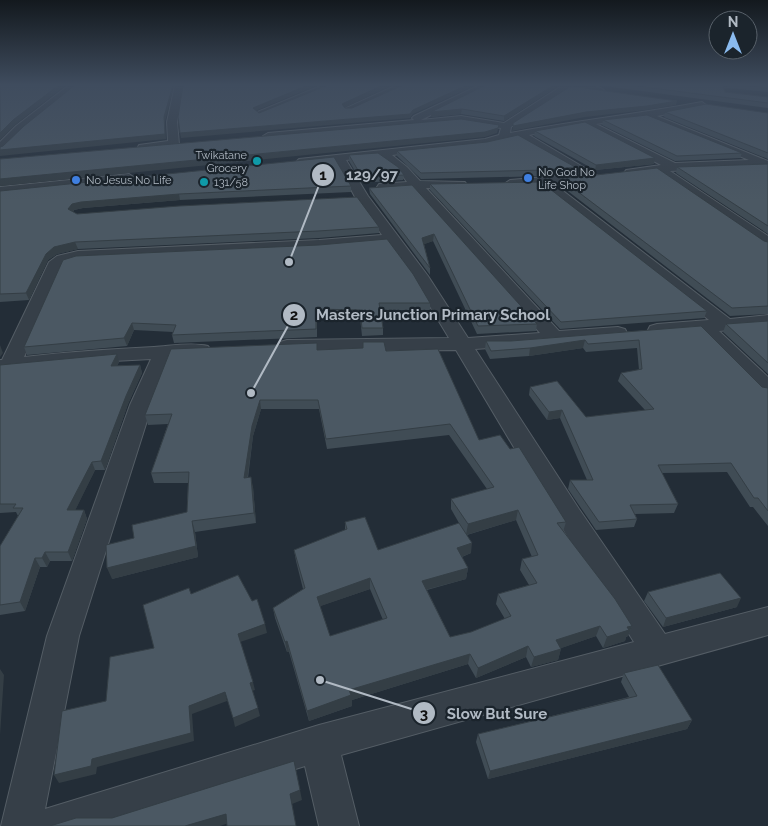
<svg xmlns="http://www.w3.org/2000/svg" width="768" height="826" viewBox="0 0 768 826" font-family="Raleway,sans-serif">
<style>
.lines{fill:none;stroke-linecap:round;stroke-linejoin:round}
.street-casing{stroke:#545d65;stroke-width:2}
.street{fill:#363f48;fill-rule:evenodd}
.wall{fill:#404c55;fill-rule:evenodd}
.shaded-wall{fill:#343e45}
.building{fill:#4b5863;stroke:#343e45;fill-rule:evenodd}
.culture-dot{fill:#0f9aa8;stroke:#1b242c;stroke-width:2}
.shop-dot{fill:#3f7fe0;stroke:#1b242c;stroke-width:2}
.labels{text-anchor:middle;stroke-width:4.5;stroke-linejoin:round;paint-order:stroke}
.far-poi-label{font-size:11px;fill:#b1bac4;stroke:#1b242c;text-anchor:start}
.leader{fill:none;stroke:#b1bac4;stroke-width:2}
.callout-dot{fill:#b1bac4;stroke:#1b242c;stroke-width:2}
.mark-label{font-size:15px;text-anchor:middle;font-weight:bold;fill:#111}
.callout-label{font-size:15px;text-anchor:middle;font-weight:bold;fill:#b1bac4;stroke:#1b242c;stroke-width:4.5;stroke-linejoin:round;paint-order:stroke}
</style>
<rect width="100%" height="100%" fill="#232d37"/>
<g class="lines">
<g class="street-casing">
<path id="street" d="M69,85H78L24,130L4,150L0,151V142L16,126Z
M175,85H183L177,122L179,144L174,147L139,149L138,147L139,145L168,141L167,122Z
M323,85H334L263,115L260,116L255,113Z
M397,85H408L352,111H346L344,109Z
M480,85H491L421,120L461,116L504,123L560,87L559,85C572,85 593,82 604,90L600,92L570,88L511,127L510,133C574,121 638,114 702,102L706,105L705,107L657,116L768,161V168L762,167L670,171L768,236V248L763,246L657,173L626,176L624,173L626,170L661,165L584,125L529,135L600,177L594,181L554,184L730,319L768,315V327L719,331L768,377V395L760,394L700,332L657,336L650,334L648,330L650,326L657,324L709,320L540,185L510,188L504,184L510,180L581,174L518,138L486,145L392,155L407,167L420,181L465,182L467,185L461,189L426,188L559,331L618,327L625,329L627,333L625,337L618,339L475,349L579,509L665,634L768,607V635L341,755L359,826H319L305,766L117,826H1L47,636L130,405L151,359L76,363L0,372V360H2L49,262L57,256L78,251L319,240L382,235L355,197L336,161L303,164L299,163L297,161L299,159L485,139L499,135L501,128L461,122L268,139L263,136L268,133L414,120L412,118L414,116ZM646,118L749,160L675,163L596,124ZM380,156L399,171L407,182L379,184L377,187L379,190L413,189L540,333L468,338L428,276L368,196L346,160ZM388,244L414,280L449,338L287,340L280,342L277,346L280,350L287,352L456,350L559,523L634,642L319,725L45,809L79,636L152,405L171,358L208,354L211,350L208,346C191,342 171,346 154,347C111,349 67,352 24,357L64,265L78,261L319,250Z
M129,174L135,178L133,181L0,195V187Z"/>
</g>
<use href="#street" class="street"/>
</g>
<path class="wall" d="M486,85H558V86L504,121L461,114L431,117V112Z
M597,85H768V92L727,88L724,90L725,92L768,97V108Z
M665,112L768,113V159L664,117Z
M603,120L742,153L740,158L675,161L602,125Z
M535,131L654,164L595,170L534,136Z
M397,151L575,167L574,173L544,176L421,179L397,156Z
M349,155L404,175L403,180L362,183L349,161Z
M768,164V234L676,173L677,167Z
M561,179L768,242V314L730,316L560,185Z
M430,184L707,311L704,318L560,329L430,190Z
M412,185L537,324L536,331L477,334L433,241L424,244L430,268V275L370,194L369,188Z
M351,186V192L180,200L83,208L74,210L73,212L77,214L379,227V233L319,238L78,249L57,254L48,260L29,300L0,302V191Z
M63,260L430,303V310H380L383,328V335L362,336L360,317L317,316V337L174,343L172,335L173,332L134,330L127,346L27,355L24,347Z
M768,321V374L723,332L726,324Z
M701,326L762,387L768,388V526L753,507H750L727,472L662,473L678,504L674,513L635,514L637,519L634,527L596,530L568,489L570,480H587L560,418L547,420L529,395L530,387L586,417L645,410L618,381L621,373L639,370L637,348L586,352L583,348L529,356L490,359L485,349L486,341H511Z
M317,343V350L386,351L479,440L566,522L563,532L632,626L628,636L626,637L625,641L603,648L596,636L561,648L558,660L531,667L526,657L476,678L468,664L352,700V706L309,721L289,652H287L275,618L273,608L303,589L296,561L294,550L345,530V522L378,550L459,523L451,509V499L487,489L449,435L327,449L319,409H261L253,436L248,478L253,487L256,523L195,532L198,557L112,579L134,538L187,512L188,483H154L151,473L168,424L148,425L145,415ZM516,520L532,557L522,559L520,570L529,585L498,594L496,604L505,619L471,632L450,637L427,590L466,579L468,568L462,557L471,553L467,535ZM370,589L383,620L330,636L320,606Z
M119,362L117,366L140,365L142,373L128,404L105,470H95L75,510H84L87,519L72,561H50L47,567H40L25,611L0,615V546L18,516L16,512L0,513V365Z
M648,592L737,607L663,627L644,601Z
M624,673L692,720L687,729L488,779L476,742L478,734L629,697L621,682Z"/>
<path class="shaded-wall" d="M59,85H66L15,125L0,140V133L13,120Z
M173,85H174L165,122L166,139L0,156V150L164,117Z
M308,85H318L253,112V108Z
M383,85H392L342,109V104Z
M467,85H476L413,114L410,118L181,138L180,133L413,110Z
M554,85H558V86L504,121V116Z
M726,85H728L727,88L722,91L723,87Z
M677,101L676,105L646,110L585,117L512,131L513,126L586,112Z
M462,109L461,114L431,117V112Z
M499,125L497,133L485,137L0,186V179Z
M655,158L654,164L595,170L596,165Z
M575,167L574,173L544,176L545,170Z
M179,194L180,200L83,208L74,210L70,215L68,209L72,204L81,202Z
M434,234L433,241L422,245V238Z
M75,242L78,249L57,254L48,260L29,300L26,293L46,254L54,247Z
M132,323L134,330L127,346L124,338Z
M585,340L583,348L529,356L530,348Z
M0,345L3,353L0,357Z
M117,354L119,362L113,374L111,366Z
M140,365L142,373L128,404L105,470L101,461L126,396Z
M260,400L261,409L253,436L246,488L244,478L252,426Z
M562,410L560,418L547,420L549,412Z
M92,462L95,470L71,519L67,510Z
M251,477L253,487L256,523L254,513Z
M84,510L87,519L72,561L68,552Z
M518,510L516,520L466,535L468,524Z
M192,521L195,532L198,557L112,579L107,568Z
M472,543L471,553L456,559L457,548Z
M45,552L50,561L47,567L42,558Z
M35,558L40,567L25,611L20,602Z
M468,568L466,579L421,591L422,581Z
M370,578V589L318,607L317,597Z
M741,598L737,607L663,627L666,618Z
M265,624L267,633L240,642L238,634Z
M600,626L596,636L553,651L556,640Z
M632,626L628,636L626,637L625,641L603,648L607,637L627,627Z
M287,641L289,652H287L285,642Z
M528,646L526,657L476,678L478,668Z
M561,649L558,660L531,667L534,657Z
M470,654L468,664L352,700V706L309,721L307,711L349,690Z
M0,669L4,675L0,735Z
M253,682L255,690L252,691L250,683Z
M225,692L227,701L192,714L194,741L97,767L96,774L59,783L54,775L189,706Z
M258,708L260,716L235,727L233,718Z
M692,720L687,729L488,779L490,771Z
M300,790L302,800L292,804L290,794Z
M226,814L229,823L220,826H185Z"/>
<path class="building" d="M0,85H59L13,120L0,133Z
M75,85H173L164,117L165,134L0,150V147L3,146L24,126Z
M183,85H308L253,108L259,113L328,85H383L342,104L345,108H352L403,85H467L413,110L410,114L180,133L178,117Z
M486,85H554L504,116L462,109L431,112Z
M629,85H726L723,87L725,92L768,97V103Z
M741,85H768V88Z
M571,86L677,101L647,106L586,112L513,126V123Z
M706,104L768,113V153L665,112Z
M647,115L742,153L677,156L603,120Z
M461,119L499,125L498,128L485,132L0,179V159Z
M585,122L655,158L596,165L535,131Z
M518,135L575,167L545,170L421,173L397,151L487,142Z
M378,153L398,167L404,175L362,177L349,155Z
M334,157L351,186L179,194L81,202L72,204L68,209L77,214L179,206L357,197L379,227L318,231L75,242L54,247L46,254L26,293L0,294V191Z
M768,164V226L677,167Z
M657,168L764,241L768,242V306L732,308L561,179Z
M541,182L707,311L561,322L430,184Z
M412,185L537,324L478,326L434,234L422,238L430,268L369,188Z
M387,239L413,274L430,303H379L383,328H362L360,310L316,309V329L172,335L176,325L132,323L124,338L24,347L63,260L76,256L319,245Z
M768,321V363L726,324Z
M701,326L762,387L768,388V511L758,498H754L731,463L658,465L678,504L630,505L637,519L599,522L570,480H593L562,410L549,412L530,387L557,381L586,417L654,409L621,373L642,369L639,340L588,344L585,340L530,348L491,351L486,341H511Z
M363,342H384L386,351L438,349L479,440L500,435L510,449L519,447L566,522L557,523L615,599L632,626L627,627L629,630L607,637L600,626L556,640L561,649L534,657L528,646L478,668L470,654L349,690L351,695L307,711L287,641L285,642L273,608L305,588L294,550L347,529L345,522L365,517L378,550L459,523L472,543L457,548L468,568L422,581L450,637L471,632L511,616L498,594L537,583L522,559L538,555L518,510L468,524L451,499L494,487L450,424L326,439L318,400H260L252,426L244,478L251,477L254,513L192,521L196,546L107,568L106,545L134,538L132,525L187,512L189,472L151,473L172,414L145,415L171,349L317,343V350L363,348ZM370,578L387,618L330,636L317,597Z
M117,354L111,366L140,365L126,396L101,461L92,462L67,510H84L68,552H45L42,558H35L20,602L0,605V546L23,508H13L16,504H0V365Z
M720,573L741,598L666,618L648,592Z
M238,575L252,601L257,599L265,624L238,634L253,682L250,683L258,708L233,718L225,692L189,706L191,733L92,759L91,766L54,775L62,711L106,701L110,657L154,648L143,605L189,588L191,594Z
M658,665L692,720L490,771L478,734L637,696L624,673Z
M294,761L300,790L290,794L296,826H227L226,814L185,826H50L76,818H112Z"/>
<linearGradient id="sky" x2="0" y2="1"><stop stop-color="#13191e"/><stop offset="0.42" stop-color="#3f4c5e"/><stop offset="1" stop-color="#3f4c5e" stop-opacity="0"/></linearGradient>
<rect width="768" height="201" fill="url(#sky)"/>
<g class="culture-dot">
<circle cx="257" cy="161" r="5"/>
<circle cx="204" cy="182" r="5"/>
</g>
<g class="shop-dot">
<circle cx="528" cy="178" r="5"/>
<circle cx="76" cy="180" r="5"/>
</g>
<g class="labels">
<g class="far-poi-label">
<text x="247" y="159" text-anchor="end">Twikatane<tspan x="247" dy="13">Grocery</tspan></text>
<text x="538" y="176">No God No<tspan x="538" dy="13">Life Shop</tspan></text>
<text x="86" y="184">No Jesus No Life</text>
<text x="214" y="186">131/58</text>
</g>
</g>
<path class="leader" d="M289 262L323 175M251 393L294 315M320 680L424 713"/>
<g class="callout-dot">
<circle cx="289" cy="262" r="5"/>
<circle cx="251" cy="393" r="5"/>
<circle cx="320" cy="680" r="5"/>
<circle cx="323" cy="175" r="12"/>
<circle cx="294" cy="315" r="12"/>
<circle cx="424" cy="713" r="12"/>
</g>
<g class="mark-label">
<text x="323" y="180">1</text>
<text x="294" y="320">2</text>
<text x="424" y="719">3</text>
</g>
<g class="callout-label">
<text x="372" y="180">129/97</text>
<text x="433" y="320">Masters Junction Primary School</text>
<text x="497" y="719">Slow But Sure</text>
</g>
<g transform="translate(733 35)"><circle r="24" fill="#1b242c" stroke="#576069"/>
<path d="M0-4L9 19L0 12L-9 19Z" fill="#8abbef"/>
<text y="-8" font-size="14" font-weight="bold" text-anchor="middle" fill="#b1bac4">N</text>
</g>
</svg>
